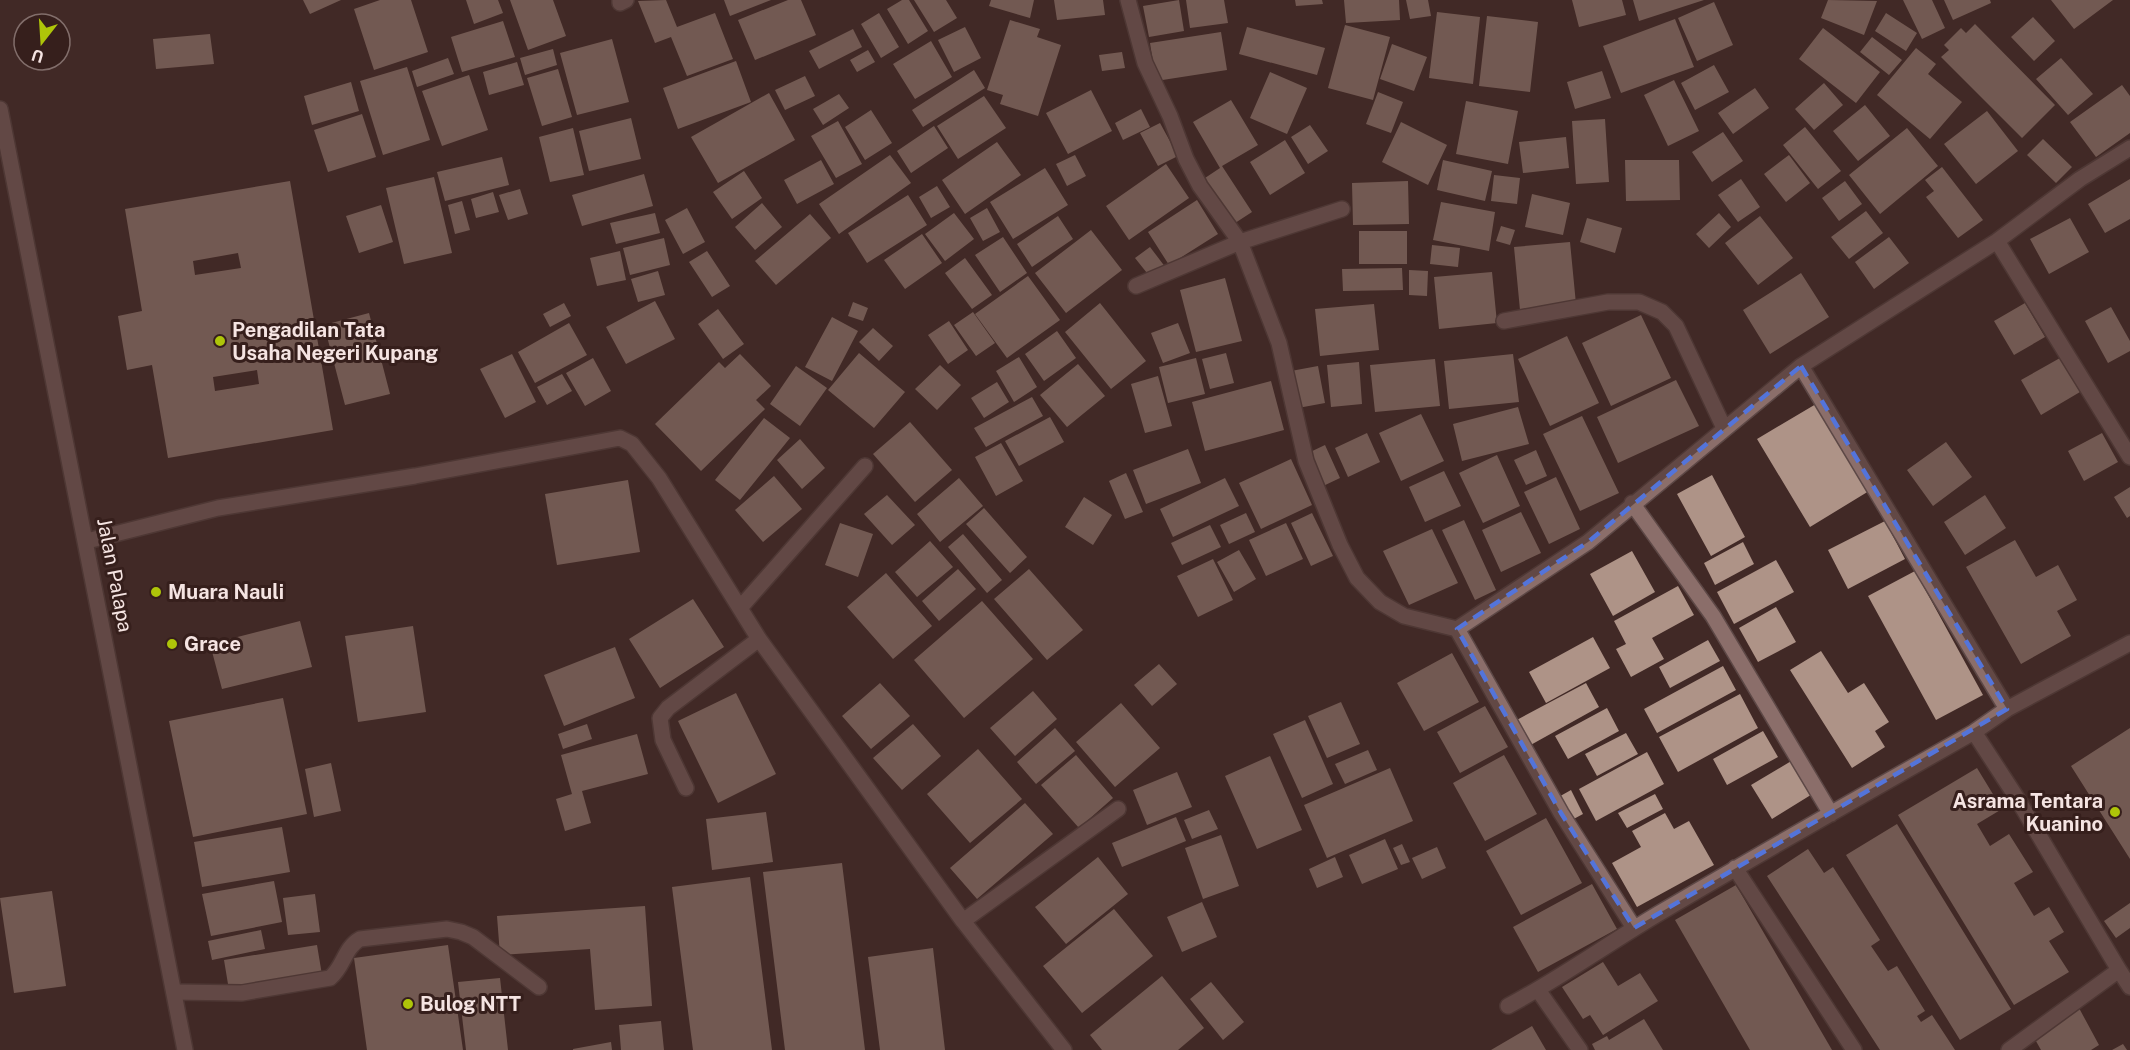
<svg xmlns="http://www.w3.org/2000/svg" width="2130" height="1050" viewBox="0 0 2130 1050" font-family="'Public Sans',sans-serif">
<style>
.building{fill:#ae9387;fill-rule:evenodd}
.lines{fill:none;stroke-linecap:round;stroke-linejoin:round}
.lane-casing{stroke:#5d4846;stroke-width:18}
.street-casing{stroke:#5d4846;stroke-width:18}
.secondary-casing{stroke:#5d4846;stroke-width:18}
.lane{stroke:#8b6e6a;stroke-width:15}
.street{stroke:#8b6e6a;stroke-width:15}
.secondary{stroke:#8b6e6a;stroke-width:15}
.marked{fill:none;stroke:#5374da;stroke-width:4.5;stroke-dasharray:12 8;stroke-linejoin:round}
.poi-dot{fill:#aec509;stroke:#361f1c;stroke-width:2}
.labels{text-anchor:middle;stroke-width:6;stroke-linejoin:round;paint-order:stroke}
.poi-label{font-size:20px;font-weight:bold;fill:#f5e4e2;stroke:#361f1c;text-anchor:start}
.street-label{font-size:20px;fill:#f5e4e2;stroke:#361f1c}
</style>
<rect width="100%" height="100%" fill="#412926"/>
<path class="building" d="M303,0H341L310,14Z
M380,0H411L428,52L374,70L354,9Z
M466,0H498L503,13L474,24Z
M510,0H553L566,36L528,50Z
M666,0L677,27L715,13L733,59L687,76L671,37L655,43L638,1Z
M724,0H771L730,16Z
M788,0H801L816,35L755,60L738,20Z
M902,0H909L928,31L908,44L887,9Z
M914,0H946L957,18L934,32Z
M991,0H1034L1030,18L989,6Z
M1054,0H1103L1105,15L1057,20Z
M1179,0L1184,31L1149,37L1143,6Z
M1186,0H1224L1228,23L1190,28Z
M1295,0H1322L1323,4L1296,6Z
M1344,0H1399L1400,20L1346,23Z
M1406,0H1428L1431,16L1410,19Z
M1572,0H1622L1626,15L1579,27Z
M1633,0H1704L1639,21Z
M1828,0L1877,1L1864,35L1821,18Z
M1903,0H1932L1945,28L1922,39Z
M1944,0H1990L1991,3L1953,20Z
M2051,0H2113L2074,29Z
M1714,2L1733,45L1697,61L1678,18Z
M1437,12L1480,17L1473,84L1429,78Z
M879,13L899,47L881,58L861,24Z
M1886,13L1917,33L1906,51L1875,31Z
M1487,16L1538,22L1530,92L1479,86Z
M2033,17L2055,41L2034,61L2011,37Z
M1675,19L1694,67L1621,93L1603,46Z
M1010,20L1040,29L1037,37L1061,45L1038,116L1000,104L1003,95L987,90Z
M503,21L515,57L462,72L451,37Z
M1975,24L2055,105L2022,138L1941,57L1949,50L1944,45L1961,28L1966,33Z
M1345,25L1390,37L1373,100L1328,88Z
M965,27L981,58L954,72L938,40Z
M1247,27L1325,48L1317,75L1239,54Z
M1823,28L1880,72L1856,103L1799,59Z
M853,29L862,47L819,69L809,51Z
M1221,32L1227,70L1156,81L1150,43Z
M210,34L214,64L156,69L153,39Z
M1872,37L1902,60L1889,75L1860,52Z
M612,39L629,102L577,115L560,53Z
M931,41L952,77L915,99L893,64Z
M1392,44L1427,57L1414,91L1380,79Z
M1916,48L1936,64L1928,74L1962,102L1930,139L1877,95Z
M553,49L557,65L525,75L520,58Z
M868,50L875,62L857,72L850,60Z
M1122,52L1125,68L1102,71L1099,55Z
M448,58L454,74L417,87L412,71Z
M2061,58L2093,94L2068,115L2036,79Z
M736,61L751,102L678,129L663,88Z
M517,62L524,85L489,95L483,72Z
M1714,65L1729,92L1695,110L1681,83Z
M407,67L430,140L383,155L360,81Z
M558,69L572,117L542,126L527,78Z
M974,70L985,88L923,127L912,110Z
M1602,71L1611,98L1575,109L1567,82Z
M1270,72L1307,88L1287,134L1250,118Z
M469,75L488,130L442,146L422,91Z
M805,76L815,96L785,110L775,90Z
M1674,80L1699,131L1668,146L1644,95Z
M351,82L359,111L312,125L304,96Z
M1824,83L1843,105L1814,130L1795,109Z
M2122,85L2130,96V133L2096,157L2070,122Z
M1755,88L1769,108L1733,134L1718,113Z
M1091,90L1112,131L1068,154L1046,113Z
M1378,92L1403,102L1391,133L1366,124Z
M769,93L795,140L718,183L691,137Z
M839,94L849,108L823,125L813,109Z
M984,96L1006,128L958,159L937,126Z
M1231,100L1258,145L1222,166L1252,212L1232,225L1202,180L1220,168L1193,122Z
M1466,101L1518,111L1508,164L1456,154Z
M1865,105L1890,136L1858,161L1833,131Z
M1141,109L1150,127L1123,140L1115,123Z
M871,110L892,143L865,160L845,127Z
M1987,111L2018,151L1976,184L1944,144Z
M362,114L376,157L328,172L314,130Z
M631,118L641,159L589,171L579,131Z
M1605,119L1609,182L1576,184L1572,121Z
M838,121L862,164L836,178L811,136Z
M1401,122L1447,145L1428,185L1382,162Z
M1160,123L1178,156L1158,166L1140,133Z
M1310,125L1328,151L1308,164L1291,137Z
M934,126L948,148L911,173L897,151Z
M1805,127L1841,171L1818,189L1783,145Z
M573,128L584,175L550,182L539,137Z
M1907,128L1938,166L1880,214L1849,175Z
M1723,132L1743,161L1712,182L1692,152Z
M1566,137L1569,168L1523,173L1519,142Z
M2043,139L2072,167L2056,183L2027,155Z
M1285,140L1305,173L1270,195L1250,162Z
M997,142L1021,175L965,214L942,180Z
M890,155L911,183L839,234L819,204Z
M1075,155L1086,176L1067,186L1056,164Z
M1789,155L1810,183L1786,202L1764,174Z
M502,157L509,185L445,201L437,172Z
M821,160L834,184L797,204L784,180Z
M1443,160L1492,171L1485,201L1437,190Z
M1625,160H1679L1680,200L1626,201Z
M1166,164L1189,198L1129,240L1106,206Z
M1942,167L1983,220L1958,238L1926,197L1934,191L1925,180Z
M1045,168L1068,205L1013,239L990,202Z
M744,171L762,198L732,219L713,192Z
M644,174L653,206L582,226L572,195Z
M1494,175L1520,178L1517,204L1491,201Z
M434,177L452,253L404,264L386,188Z
M1741,179L1760,207L1738,222L1718,195Z
M2130,179V219L2105,233L2088,204Z
M290,181L333,430L168,458L152,365L127,370L118,316L142,311L125,209ZM238,253L241,268L195,275L193,261ZM257,370L259,384L215,391L213,377Z
M1408,181L1409,224L1353,225L1352,183Z
M1845,181L1862,204L1839,221L1822,198Z
M937,186L950,207L931,218L919,197Z
M520,189L528,214L508,220L499,195Z
M493,192L499,212L476,218L471,199Z
M1532,194L1570,203L1563,235L1525,227Z
M908,195L927,225L867,263L848,233Z
M1197,200L1218,234L1169,265L1148,232Z
M462,201L470,230L455,234L448,205Z
M1441,202L1495,212L1489,251L1433,240Z
M762,203L782,227L755,250L735,227Z
M381,205L393,242L359,253L346,216Z
M687,208L705,242L683,254L665,220Z
M987,208L1000,232L983,241L970,218Z
M1866,211L1883,233L1849,259L1831,237Z
M655,213L660,233L616,244L610,223Z
M954,213L974,239L945,261L925,234Z
M1719,213L1731,227L1709,248L1696,234Z
M810,214L831,238L776,285L755,261Z
M1058,216L1073,239L1032,267L1017,244Z
M1760,216L1793,258L1758,285L1725,243Z
M1587,218L1622,228L1615,253L1580,242Z
M2070,218L2089,252L2049,274L2030,239Z
M1501,226L1515,230L1510,245L1496,241Z
M1091,230L1122,270L1066,313L1035,273Z
M1359,231H1407V264H1359Z
M922,234L942,263L905,289L884,260Z
M1003,237L1027,273L1000,292L975,255Z
M1889,237L1909,263L1874,289L1855,262Z
M664,238L670,265L630,275L623,248Z
M1570,242L1576,304L1520,310L1514,247Z
M1432,245L1460,248L1458,267L1430,264Z
M1150,247L1166,268L1151,278L1135,258Z
M620,251L626,280L597,286L590,258Z
M707,251L730,286L712,297L689,262Z
M965,258L992,295L972,309L945,273Z
M1402,268L1403,290L1343,291L1342,269Z
M1409,270L1428,271L1427,296L1409,295Z
M658,271L665,295L638,302L631,279Z
M1492,272L1497,323L1439,329L1434,277Z
M1801,273L1829,317L1770,354L1743,310Z
M1028,276L1060,320L1007,358L975,314Z
M1225,278L1242,341L1196,352L1180,290Z
M655,301L675,339L626,364L606,327Z
M853,302L868,308L863,321L848,316Z
M564,303L571,316L550,327L543,314Z
M1100,303L1146,361L1111,389L1065,332Z
M2025,303L2045,337L2014,355L1994,321Z
M1374,304L1379,350L1320,356L1315,309Z
M2111,307L2130,341V351L2108,363L2085,321Z
M718,309L744,344L723,359L698,324Z
M973,312L995,343L976,356L954,325Z
M369,313L390,394L345,405L324,325Z
M1641,315L1671,378L1611,406L1582,343Z
M832,317L858,331L832,381L805,367Z
M949,321L968,350L948,364L928,335Z
M569,323L587,355L535,383L518,352Z
M1178,323L1190,353L1163,363L1151,333Z
M873,328L893,346L879,361L859,342Z
M1057,331L1076,358L1044,381L1025,354Z
M1567,336L1599,403L1550,426L1518,359Z
M859,353L905,392L874,428L828,390Z
M1226,353L1234,383L1210,389L1202,359Z
M512,354L536,402L505,418L480,369Z
M740,354L771,386L756,400L765,409L701,471L655,424L719,362L725,368Z
M1513,354L1519,402L1449,409L1444,361Z
M1019,357L1037,387L1014,402L996,371Z
M593,358L611,391L585,406L566,373Z
M1196,358L1205,394L1168,403L1159,367Z
M2060,358L2080,392L2041,415L2021,380Z
M1435,359L1440,406L1375,412L1370,365Z
M1359,362L1362,404L1331,407L1327,365Z
M1078,364L1105,396L1067,427L1040,395Z
M940,365L961,385L937,410L915,389Z
M796,366L827,388L800,426L770,404Z
M1318,366L1325,403L1298,408L1291,371Z
M562,374L572,391L547,405L537,387Z
M1158,376L1172,426L1145,433L1131,384Z
M1676,380L1699,426L1618,463L1597,417Z
M1271,381L1284,430L1205,451L1192,402Z
M997,382L1009,402L984,418L971,398Z
M1032,397L1043,416L986,447L974,428Z
M1816,404L1869,491L1810,527L1757,439Z
M1518,407L1529,444L1462,461L1453,424Z
M1421,414L1444,461L1401,481L1379,433Z
M1582,416L1619,493L1580,511L1543,434Z
M1050,417L1064,442L1019,466L1005,441Z
M764,418L790,438L740,500L715,480Z
M910,422L952,470L915,502L873,454Z
M1367,433L1380,462L1348,477L1335,448Z
M2102,433L2118,462L2084,481L2068,451Z
M800,439L825,468L802,489L777,460Z
M1946,442L1972,477L1933,506L1907,470Z
M1001,443L1023,481L996,496L975,457Z
M1325,445L1340,478L1321,487L1306,454Z
M1188,449L1201,483L1146,504L1133,470Z
M1536,450L1547,476L1526,485L1514,460Z
M1497,455L1520,506L1483,523L1459,473Z
M1291,459L1312,505L1261,529L1239,483Z
M1444,471L1461,506L1425,522L1409,487Z
M1126,473L1143,512L1125,519L1109,481Z
M1712,475L1745,537L1711,556L1677,494Z
M774,476L802,509L763,542L735,510Z
M1556,477L1580,529L1549,544L1524,492Z
M959,478L983,506L940,542L917,514Z
M1225,478L1239,506L1173,537L1160,509Z
M628,480L640,552L557,565L545,494Z
M2130,487V516L2127,518L2114,497Z
M887,495L915,525L892,545L864,514Z
M1985,495L2006,528L1965,555L1944,522Z
M1084,497L1112,515L1093,545L1065,527Z
M984,508L1027,557L1010,573L966,524Z
M1521,512L1541,553L1501,572L1482,530Z
M1246,513L1255,532L1229,544L1220,525Z
M1312,513L1333,556L1311,566L1291,523Z
M1464,520L1496,590L1475,600L1442,530Z
M1885,521L1905,559L1848,589L1828,550Z
M840,523L873,534L858,577L825,565Z
M1286,523L1303,559L1266,576L1249,540Z
M1210,525L1221,547L1182,565L1171,543Z
M1432,529L1458,583L1409,605L1383,551Z
M963,534L1002,580L987,593L948,547Z
M2015,540L2036,577L2058,565L2077,600L2057,611L2071,636L2021,664L1966,567Z
M930,541L953,567L917,597L895,572Z
M1743,542L1754,564L1715,585L1704,563Z
M1239,550L1256,579L1234,592L1217,562Z
M1632,551L1655,592L1613,616L1590,574Z
M1213,559L1233,600L1198,617L1177,576Z
M1776,560L1794,592L1734,624L1717,592Z
M958,569L976,589L939,621L922,601Z
M1029,569L1083,630L1047,660L994,599Z
M1915,571L1983,695L1936,720L1868,596Z
M886,573L932,626L893,659L847,607Z
M1678,586L1694,615L1652,638L1664,659L1631,677L1616,649L1626,644L1614,621Z
M693,599L724,647L660,688L629,639Z
M982,601L1033,659L964,718L914,660Z
M1776,607L1796,642L1758,662L1739,628Z
M300,621L312,667L222,689L210,644Z
M413,626L426,712L358,722L345,636Z
M1593,637L1610,668L1546,703L1529,672Z
M1708,640L1720,661L1670,688L1659,667Z
M615,647L635,698L564,726L544,675Z
M1821,651L1848,693L1864,683L1889,722L1875,731L1885,747L1852,768L1790,670Z
M1452,653L1479,702L1424,731L1397,683Z
M1159,664L1177,684L1152,706L1134,685Z
M1723,666L1736,690L1657,733L1644,709Z
M880,683L910,716L871,749L842,716Z
M1586,683L1599,707L1527,747L1513,722Z
M1033,691L1057,719L1015,756L990,728Z
M736,693L776,774L718,803L678,721Z
M1740,694L1758,728L1678,772L1659,737Z
M283,698L307,814L193,837L169,721Z
M1341,702L1360,744L1327,758L1308,716Z
M1121,703L1160,748L1115,787L1076,742Z
M1485,706L1508,747L1460,773L1437,732Z
M1607,708L1619,731L1568,759L1555,736Z
M1305,720L1333,784L1302,798L1273,734Z
M587,724L592,739L563,749L558,734Z
M913,724L941,756L902,790L873,758Z
M1055,728L1075,751L1036,784L1017,762Z
M2130,728V859L2071,766Z
M1763,731L1778,757L1727,785L1713,759Z
M1626,733L1638,754L1597,776L1585,754Z
M637,734L648,774L582,791L591,823L565,831L556,799L572,794L561,755Z
M978,749L1022,799L970,843L927,794Z
M1368,750L1377,770L1345,784L1335,764Z
M1647,752L1664,784L1596,821L1579,789Z
M1076,755L1113,798L1079,828L1041,785Z
M1504,755L1537,814L1485,841L1453,783Z
M1270,756L1302,830L1257,849L1225,776Z
M1793,760L1814,793L1772,819L1751,785Z
M331,763L341,811L314,817L305,769Z
M1390,768L1413,821L1327,858L1304,805Z
M1977,768L2002,809L1977,824L1990,846L2009,834L2033,872L2014,883L2034,916L2049,907L2064,932L2049,941L2069,972L2014,1005L1898,815Z
M1177,772L1192,807L1147,825L1133,790Z
M1571,790L1583,814L1568,822L1555,799Z
M1655,794L1663,809L1627,828L1618,813Z
M1025,803L1053,834L977,899L950,868Z
M1209,810L1218,829L1192,839L1184,820Z
M766,812L773,862L712,870L706,819Z
M1665,813L1674,829L1689,821L1714,865L1637,907L1612,863L1641,847L1632,831Z
M1176,817L1186,841L1122,867L1112,843Z
M1546,818L1582,883L1521,915L1486,851Z
M1897,824L2011,1009L1960,1040L1846,855Z
M282,827L290,872L202,887L194,842Z
M1221,835L1239,886L1203,899L1185,848Z
M1385,839L1398,869L1362,884L1349,855Z
M1402,844L1410,862L1401,865L1393,848Z
M1437,847L1446,868L1422,879L1412,858Z
M1808,849L1824,873L1833,867L1880,940L1871,946L1888,971L1897,966L1925,1011L1917,1016L1921,1022L1932,1015L1955,1050H1880L1767,876Z
M1098,857L1128,894L1066,944L1035,907Z
M1335,857L1343,877L1317,888L1309,869Z
M842,863L865,1050H785L763,872Z
M750,877L772,1050H693L672,887Z
M274,881L282,922L211,936L202,894Z
M1592,884L1617,929L1538,972L1513,927Z
M1736,885L1832,1050H1750L1675,920Z
M52,891L66,986L14,993L0,898Z
M315,894L320,932L288,935L283,898Z
M1202,902L1217,937L1182,952L1167,917Z
M2130,903V928L2116,938L2104,921Z
M645,906L652,1006L595,1010L590,949L500,955L497,916Z
M1114,909L1153,956L1082,1013L1043,966Z
M261,930L265,949L212,960L208,941Z
M317,945L322,975L229,990L224,960Z
M448,945L463,1050H367L354,958Z
M933,948L945,1050H880L868,957Z
M1603,962L1618,986L1640,973L1658,1001L1603,1035L1590,1015L1583,1019L1562,987Z
M1162,976L1204,1028L1178,1050H1102L1090,1035Z
M500,978L508,1050H466L458,982Z
M1211,982L1244,1022L1223,1040L1190,999Z
M2079,1008L2099,1045L2091,1050H2041L2032,1034Z
M1644,1019L1663,1050H1595L1592,1044L1607,1036L1609,1040Z
M661,1021L664,1050H621L619,1025Z
M1532,1026L1546,1050H1491Z
M611,1042L612,1050H573V1049Z
M2123,1044L2127,1050H2112Z"/>
<g class="lines">
<g class="lane-casing">
<path id="lane" d="M174,992L242,993L330,978C344,967 344,948 360,939L447,929L461,932L473,937L539,987"/>
</g>
<g class="street-casing">
<path id="street" d="M620,0V3L626,0
M1128,0L1145,63L1170,116L1186,159L1200,186L1240,242L1342,209
M1997,241L2130,457
M1136,286L1240,242L1279,343L1306,461L1340,545L1357,578L1380,602L1404,616L1457,629L1588,542L1801,366L1997,241L2080,179L2130,148
M1504,321L1608,302H1639L1662,312L1676,326L1724,428
M1801,366L2007,709
M1632,503L1713,616L1831,814
M87,541L218,508L415,476L620,438L632,444L659,478L759,639L963,921L1064,1050
M740,608L865,466
M1457,629L1561,813L1634,928
M1974,732L2015,795L2119,970
M686,788L663,740L660,718L668,708L759,639
M1735,868L1854,1050
M963,921L1118,809
M1538,990L1580,1050
M1508,1006C1561,978 1610,942 1663,911C1766,850 1870,791 1974,732L2007,709L2130,643
M2009,1050L2119,970L2130,987"/>
</g>
<g class="secondary-casing">
<path id="secondary" d="M0,109L185,1050"/>
</g>
<use href="#lane" class="lane"/>
<use href="#street" class="street"/>
<use href="#secondary" class="secondary"/>
</g>
<path d="M0 0H2130V1050H0ZM1801,366L2007,709L1634,928L1561,813L1457,629L1588,542Z" fill="#412926" fill-opacity=".55" fill-rule="evenodd"/>
<path class="marked" d="M1801,366L2007,709L1634,928L1561,813L1457,629L1588,542Z"/>
<g class="poi-dot">
<circle cx="220" cy="341" r="6"/>
<circle cx="156" cy="592" r="6"/>
<circle cx="172" cy="644" r="6"/>
<circle cx="2115" cy="812" r="6"/>
<circle cx="408" cy="1004" r="6"/>
</g>
<g class="labels">
<g class="poi-label">
<text x="232" y="337">Pengadilan Tata<tspan x="232" dy="23">Usaha Negeri Kupang</tspan></text>
<text x="168" y="599">Muara Nauli</text>
<text x="184" y="651">Grace</text>
<text x="2103" y="808" text-anchor="end">Asrama Tentara<tspan x="2103" dy="23">Kuanino</tspan></text>
<text x="420" y="1011">Bulog NTT</text>
</g>
<g class="street-label">
<text transform="translate(115 575) rotate(79)" y="7">Jalan Palapa</text>
</g>
</g>
<g transform="translate(42 42) rotate(197)"><circle r="28" fill="#361f1c" stroke="#826e6b" stroke-width="1.5"/>
<path d="M0-4.5L10 22L0 15L-10 22Z" fill="#aec509"/>
<text y="-9" font-size="16" font-weight="bold" text-anchor="middle" fill="#f5e4e2">U</text>
</g>
</svg>
